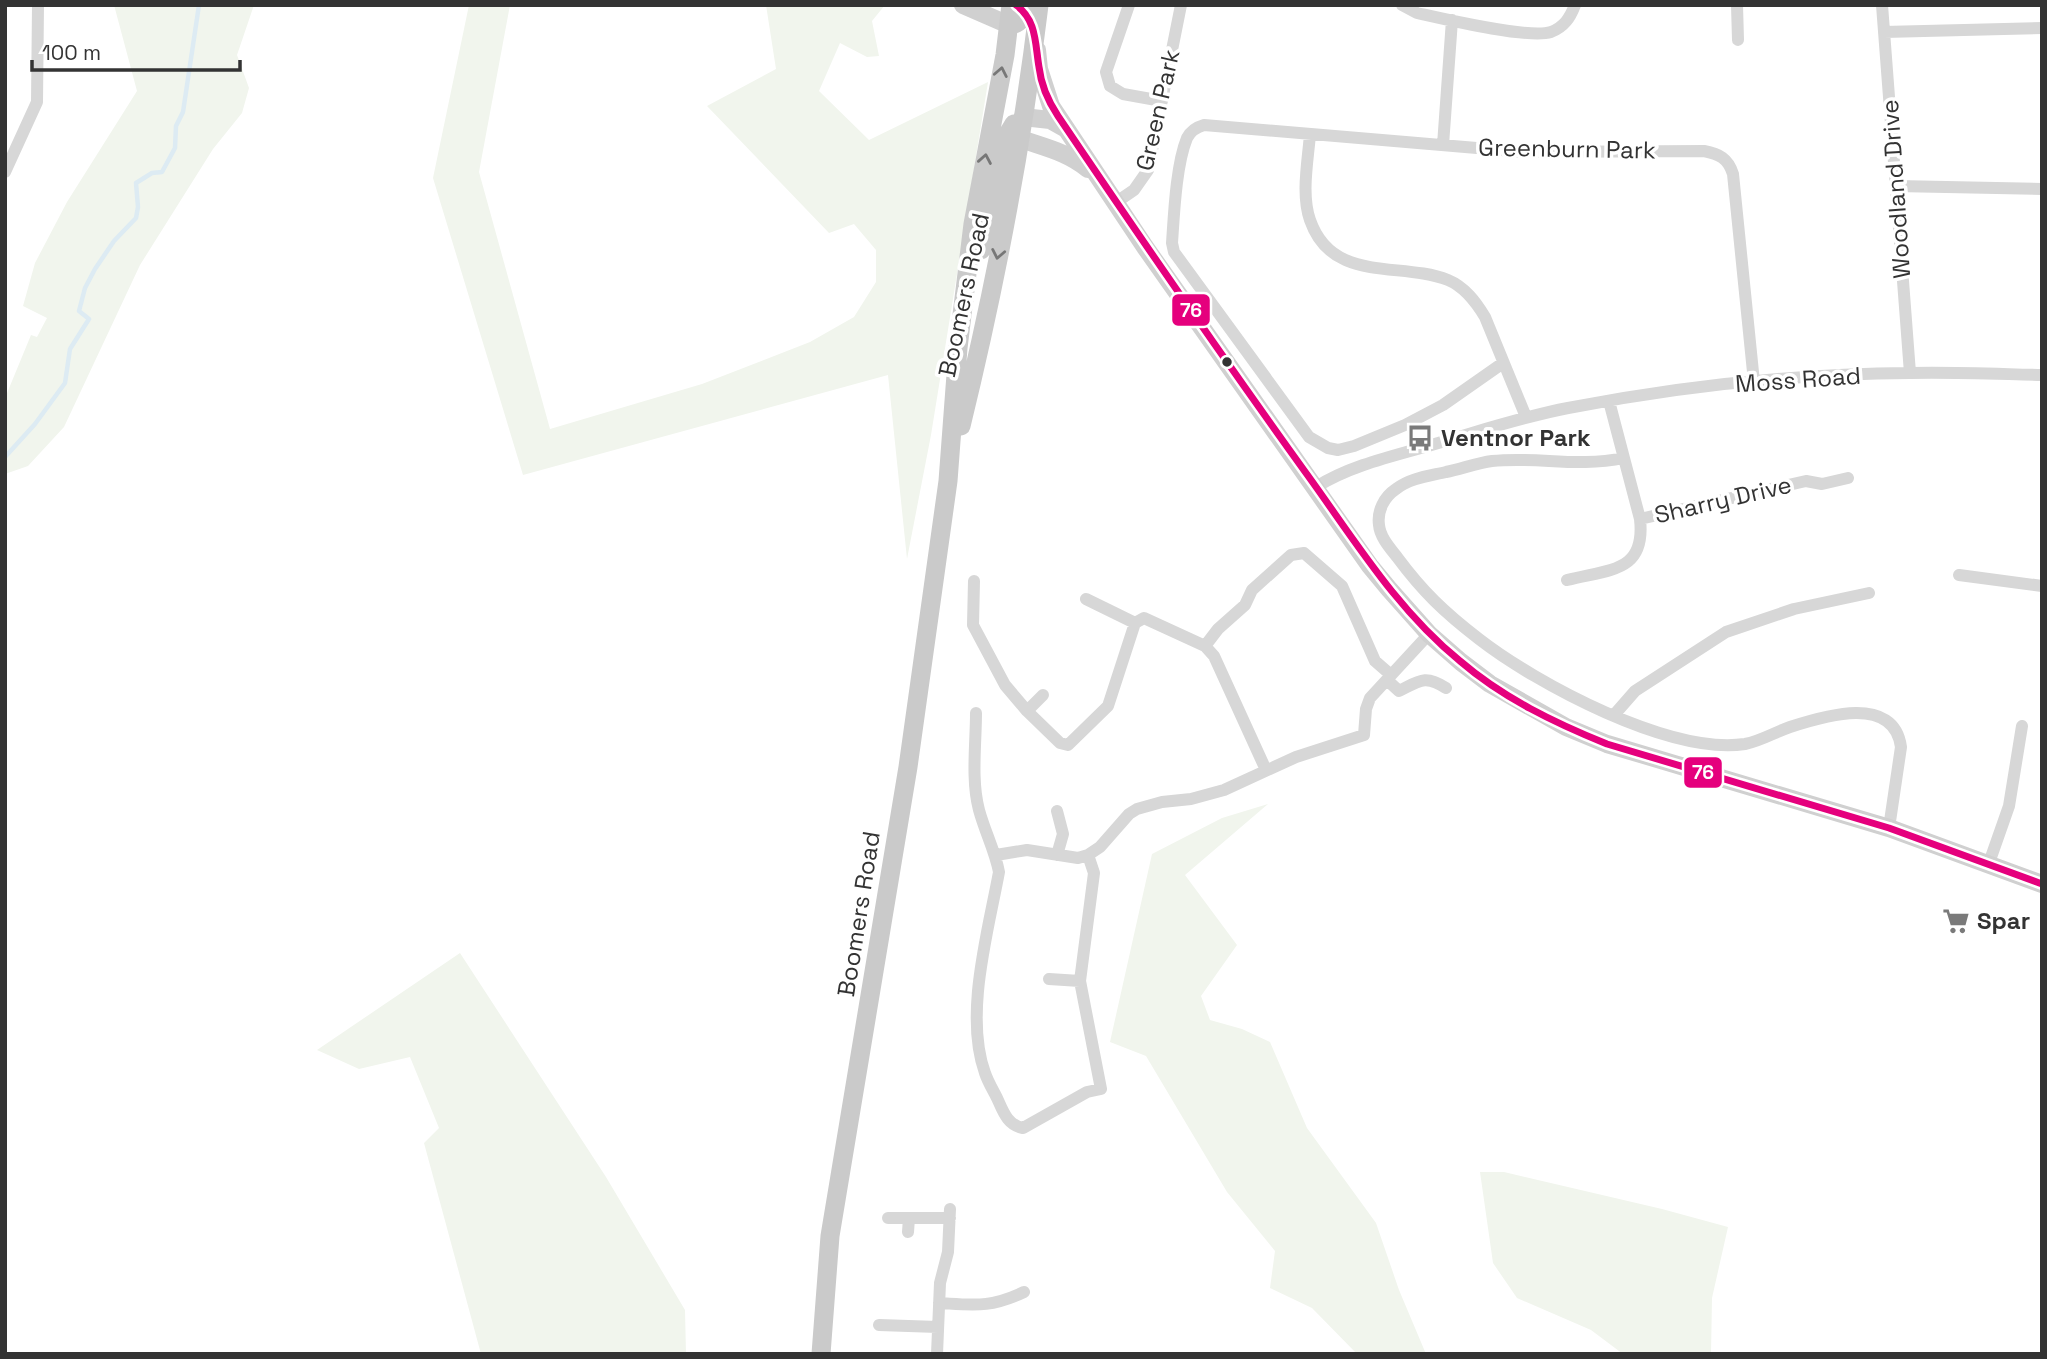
<svg xmlns="http://www.w3.org/2000/svg" width="2047" height="1359" viewBox="0 0 2047 1359" font-family="'Space Grotesk',sans-serif">
<style>
.green{fill:#f1f5ed}
.lines{fill:none;stroke-linecap:round;stroke-linejoin:round}
.stream{stroke:#ddebf3;stroke-width:4.5}
.street{stroke:#d7d7d7;stroke-width:12}
.secondary{stroke:#d0d0d0;stroke-width:18}
.primary{stroke:#cacaca;stroke-width:19}
.bus-1-casing{stroke:#fff;stroke-width:12}
.bus-1{stroke:#e5007d;stroke-width:7}
.oneway{stroke:#777}
.bus-dot{fill:#333;stroke:#fff;stroke-width:2.5}
.labels{text-anchor:middle;stroke-width:7;stroke-linejoin:round;paint-order:stroke}
.street-label{font-size:24px;fill:#333;stroke:#fff}
.poi-label{font-size:24px;font-weight:bold;fill:#333;stroke:#fff;text-anchor:start}
.line-badge{stroke:#fff;stroke-width:2.5}
.badge-label{font-size:19px;text-anchor:middle;font-weight:bold;fill:#fff}
</style>
<rect width="100%" height="100%" fill="#fff"/>
<path class="green" d="M114,5H254L237,55L249,88L242,113L213,149L140,265L64,427L28,466L5,474V398L31,335L37,337L47,318L23,306L35,263L67,202L137,91Z
M469,5H510L479,172L550,429L702,384L810,342L854,317L876,282V250L854,224L829,233L707,106L776,69L766,5H885L872,21L879,56L867,57L840,43L819,91L869,140L988,82L931,435L907,559L888,375L523,475L433,178Z
M1268,804L1185,875L1237,945L1201,996L1210,1020L1242,1029L1270,1042L1307,1128L1376,1223L1399,1290L1426,1354H1357L1312,1308L1270,1288L1275,1251L1227,1192L1146,1056L1110,1042L1152,854L1222,818Z
M460,953L606,1177L685,1310L686,1354H481L424,1143L439,1128L410,1057L359,1069L317,1050Z
M1480,1172H1504L1662,1209L1728,1227L1712,1298L1711,1354H1623L1591,1330L1517,1298L1493,1263Z"/>
<g class="lines">
<path class="stream" d="M5,457L35,424L65,383L70,349L89,319L79,311L85,288L95,269L114,241L136,218L138,207L136,183L152,173L162,172L175,148L176,126L183,112L199,5"/>
<path class="street" d="M1129,5L1106,72L1110,86L1123,94L1162,101
M1402,5L1417,13C1444,19 1528,39 1551,32C1564,27 1570,18 1575,5
M1737,5L1738,40
M1882,5L1910,373
M1884,32L2042,28
M1310,134C1308,161 1301,194 1310,220C1332,284 1400,261 1448,280C1465,287 1476,302 1485,317L1526,417
M1443,145L1452,20
M5,172L37,102L38,5
M1896,186L2042,189
M1115,203L1134,190L1148,170L1181,5
M1503,363L1443,405L1405,425L1354,446L1338,450L1328,448L1309,437L1174,252L1172,243C1174,214 1176,165 1187,138C1191,130 1197,127 1204,125L1524,152L1704,151C1719,154 1728,158 1733,174L1754,382
M1624,458C1576,468 1538,456 1492,461C1477,463 1461,469 1446,472C1429,476 1410,478 1396,489C1384,497 1377,511 1379,525C1380,537 1390,548 1397,557C1423,592 1444,612 1479,639C1537,684 1670,755 1745,744C1761,741 1775,732 1790,727C1824,716 1894,694 1901,747L1889,828
M1316,487C1354,463 1403,454 1445,441C1486,429 1526,416 1568,408C1680,386 1795,374 1910,373C1954,372 1998,374 2042,375
M1640,519L1806,481L1822,484L1848,478
M1959,575L2042,586
M1567,580C1609,569 1646,573 1640,519L1609,401
M974,581L973,625L1005,685L1027,711L1060,743L1068,745L1108,706L1135,623L1144,618L1205,646L1214,656L1266,770
M1086,599L1135,623
M1205,646L1218,629L1245,605L1252,590L1291,555L1304,553L1342,586L1375,661L1391,675
M1387,680L1399,691C1419,681 1425,674 1446,688
M1027,711L1043,695
M976,713C976,744 971,780 979,810C985,832 995,851 999,872C988,932 964,1015 985,1073C988,1082 993,1090 997,1098C1003,1111 1007,1125 1023,1128L1087,1092L1101,1089L1080,981L1094,873L1088,855
M1614,715L1635,691L1726,632L1794,609L1869,593
M1057,811L1063,834L1057,855
M996,855L1027,850L1078,858L1088,855L1100,847L1129,814L1137,809L1162,802L1191,799L1224,790L1296,757L1364,735L1366,709L1370,698L1429,634
M1989,863L2009,806L2022,726
M1049,979L1080,981
M888,1218H950
M908,1232L909,1218
M939,1303C975,1305 990,1308 1024,1292
M879,1325L938,1327
M937,1354L940,1283L948,1252L950,1209"/>
<path class="secondary" d="M963,5L1009,25
M1037,50L1039,69L1051,106L1145,247L1370,566L1389,589L1429,634L1461,662L1490,684L1566,727L1607,744L1889,828L2042,884
M1023,117L1050,120L1066,129
M1008,134C1036,146 1064,149 1088,169"/>
<path class="primary" d="M1009,25C1021,24 1024,17 1025,5
M981,250L1008,134L1014,124
M961,426C995,287 1022,147 1039,5
M821,1354L830,1236L908,767L948,481L958,348L973,224L1005,55L1011,5"/>
<g class="bus-1-casing">
<path id="bus-1" d="M1016,5C1037,20 1035,44 1039,67C1041,85 1048,101 1058,116C1139,236 1221,355 1306,473C1354,539 1396,609 1460,661C1503,698 1555,723 1607,744L1889,828L2042,884"/>
</g>
<use href="#bus-1" class="bus-1"/>
</g>
<defs><path id="oneway-chevron" d="M-2-3.5L2.5 0L-2 3.5" fill="none" stroke-width="1.6" stroke-linecap="round" stroke-linejoin="round" transform="scale(1.75)"/></defs>
<g class="oneway">
<use href="#oneway-chevron" transform="translate(1001 72) rotate(-79)"/>
<use href="#oneway-chevron" transform="translate(985 159) rotate(-80)"/>
<use href="#oneway-chevron" transform="translate(998 254) rotate(101)"/>
</g>
<defs>
<g id="bus-bare" transform="scale(2.1)"><path d="M-5-6H5V4H4V6H2V4H-2V6H-4V4H-5ZM-3.5-4V0h7V-4ZM-3.5 1.2v1.5H-2V1.2ZM2 1.2v1.5H3.5V1.2Z" fill="#7a7a7a" stroke="#fff" stroke-width="2.5" paint-order="stroke"/></g>
<g id="supermarket-bare" transform="scale(2.1)"><path d="M-6-5.5h2.5l.6 2H6L4.5 2H-2.5L-4.4-4H-6ZM-1.5 3.2a1.3 1.3 0 1 0 .1 0ZM3 3.2a1.3 1.3 0 1 0 .1 0Z" fill="#7a7a7a" stroke="#fff" stroke-width="2.5" paint-order="stroke"/></g>
</defs>
<g fill-rule="evenodd">
<use href="#bus-bare" x="1420" y="438"/>
<use href="#supermarket-bare" x="1956" y="921"/>
</g>
<circle class="bus-dot" cx="1227" cy="362" r="6"/>
<g class="labels">
<g class="street-label">
<text transform="translate(1158 110) rotate(-77)" y="8">Green Park</text>
<text transform="translate(1567 149) rotate(1)" y="8">Greenburn Park</text>
<text transform="translate(1896 189) rotate(-94)" y="8">Woodland Drive</text>
<text transform="translate(964 295) rotate(-78)" y="8">Boomers Road</text>
<text transform="translate(1798 380) rotate(-4)" y="8">Moss Road</text>
<text transform="translate(1723 500) rotate(-13)" y="8">Sharry Drive</text>
<text transform="translate(859 914) rotate(-81)" y="8">Boomers Road</text>
</g>
<g class="poi-label">
<text x="1441" y="446">Ventnor Park</text>
<text x="1977" y="929">Spar</text>
</g>
</g>
<g class="line-badge">
<rect x="1171" y="293" width="40" height="34" rx="7" fill="#e5007d"/>
<rect x="1683" y="756" width="40" height="33" rx="7" fill="#e5007d"/>
</g>
<g class="badge-label">
<text x="1191" y="317">76</text>
<text x="1703" y="779">76</text>
</g>
<rect width="2047" height="1359" fill="none" stroke="#333333" stroke-width="14"/>
<path d="M32 60v10h208v-10" fill="none" stroke="#333333" stroke-width="3.5"/>
<text x="42" y="60" font-size="21" fill="#333333" stroke="#ffffff" stroke-width="5" paint-order="stroke">100 m</text>
</svg>
